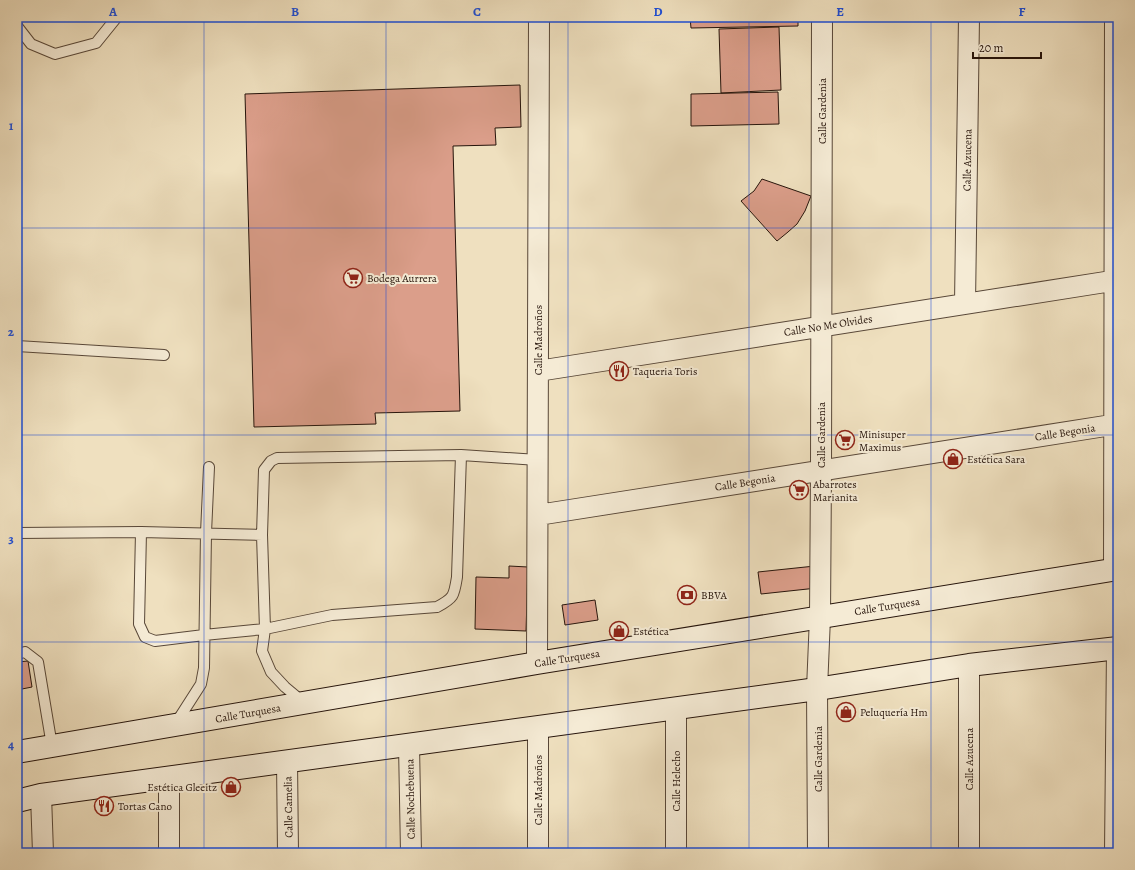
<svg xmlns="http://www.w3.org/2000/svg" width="1135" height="870" viewBox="0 0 1135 870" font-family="Alegreya,serif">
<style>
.building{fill:#db9e8a;stroke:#26140b}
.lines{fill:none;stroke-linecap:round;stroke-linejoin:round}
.service-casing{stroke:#584738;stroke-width:12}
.minor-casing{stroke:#584738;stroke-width:22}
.secondary-casing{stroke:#26140b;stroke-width:24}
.service{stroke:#f5ebd5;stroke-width:10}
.minor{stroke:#f5ebd5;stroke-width:20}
.secondary{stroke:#f5ebd5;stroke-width:22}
.grid{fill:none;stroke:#1d4ed8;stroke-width:1;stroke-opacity:0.55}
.labels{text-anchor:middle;stroke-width:4;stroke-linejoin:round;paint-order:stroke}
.street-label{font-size:11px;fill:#26140b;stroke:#f5ebd5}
.poi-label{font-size:11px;fill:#26140b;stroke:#f5ebd5;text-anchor:start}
.neatline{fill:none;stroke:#1d4ed8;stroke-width:1.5}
.grid-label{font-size:13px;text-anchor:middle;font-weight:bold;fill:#1d4ed8}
</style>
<rect width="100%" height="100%" fill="#efe0bf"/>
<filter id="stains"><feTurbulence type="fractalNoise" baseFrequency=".005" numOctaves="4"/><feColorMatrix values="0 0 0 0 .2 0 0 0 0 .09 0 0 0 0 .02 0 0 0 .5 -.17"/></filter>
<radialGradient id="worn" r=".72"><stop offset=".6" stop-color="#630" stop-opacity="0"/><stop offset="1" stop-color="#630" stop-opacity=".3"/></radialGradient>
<path class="building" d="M690,17H798V26L691,28Z
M779,27L781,90L721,93L719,29Z
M520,85L521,127L495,128L496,145L453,146L460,411L375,413L376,424L254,427L245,94Z
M778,92L779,124L691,126V94Z
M762,179L811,196L805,211L797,224L788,232L777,241L741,201L754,191Z
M509,566L528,567L526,631L475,629L476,577L509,578Z
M815,566L817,588L761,594L758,572Z
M595,600L598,620L565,625L562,605Z
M28,661L32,687L17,690V662Z"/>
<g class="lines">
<g class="service-casing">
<path id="service" d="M17,26L31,44L55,54L96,43L117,17
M17,346L164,355
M141,532L139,624L145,637L155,641L204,635L265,629L332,615L437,607C454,598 454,596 457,577L461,455
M17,533L141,532L262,535
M17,654L25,652L38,662L52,746
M303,702L285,687L271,672L262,651L265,629L262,535L264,470L271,461L277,458L461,455L538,460
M176,723L201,684L204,668L206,533L209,467"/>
</g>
<g class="minor-casing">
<path id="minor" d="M965,304L969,17
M538,371L1118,280
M538,515L1118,424
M1114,569L1115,17
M537,663L539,17
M969,665V853
M676,708V853
M538,727V853
M409,745L411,853
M287,761L288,853
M41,795L43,853
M169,853V778
M818,853L817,689L820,617L821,470L822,17
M1115,853L1117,648"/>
</g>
<g class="secondary-casing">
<path id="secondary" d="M17,752L537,663L1118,569
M17,801L41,795L817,689L969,665L1118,648"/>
</g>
<use href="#service" class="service"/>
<use href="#minor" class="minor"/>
<use href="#secondary" class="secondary"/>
</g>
<path class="grid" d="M204,17V853M386,17V853M568,17V853M749,17V853M931,17V853M17,228H1118M17,435H1118M17,642H1118"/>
<defs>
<g id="supermarket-ring" transform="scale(1)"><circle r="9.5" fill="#f5ebd5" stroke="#8f2418" stroke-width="1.5"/><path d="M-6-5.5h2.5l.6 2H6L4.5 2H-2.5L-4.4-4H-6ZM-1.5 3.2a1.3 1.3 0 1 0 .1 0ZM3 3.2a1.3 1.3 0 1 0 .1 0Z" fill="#8f2418"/></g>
<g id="restaurant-ring" transform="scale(1)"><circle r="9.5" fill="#f5ebd5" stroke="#8f2418" stroke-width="1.5"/><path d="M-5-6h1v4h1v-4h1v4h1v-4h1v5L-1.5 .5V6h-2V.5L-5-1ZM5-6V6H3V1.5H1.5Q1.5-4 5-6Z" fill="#8f2418"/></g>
<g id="shop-ring" transform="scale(1)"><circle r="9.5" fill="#f5ebd5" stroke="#8f2418" stroke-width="1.5"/><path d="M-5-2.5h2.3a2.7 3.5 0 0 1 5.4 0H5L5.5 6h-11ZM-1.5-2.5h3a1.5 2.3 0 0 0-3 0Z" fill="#8f2418"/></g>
<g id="bank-ring" transform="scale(1)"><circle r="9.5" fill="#f5ebd5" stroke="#8f2418" stroke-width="1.5"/><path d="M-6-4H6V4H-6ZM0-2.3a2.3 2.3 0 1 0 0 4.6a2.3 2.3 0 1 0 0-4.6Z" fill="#8f2418"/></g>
</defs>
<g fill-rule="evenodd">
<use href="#supermarket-ring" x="353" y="278"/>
<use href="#restaurant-ring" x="619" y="371"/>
<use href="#supermarket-ring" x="845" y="440"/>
<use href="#shop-ring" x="953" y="459"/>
<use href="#supermarket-ring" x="799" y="490"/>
<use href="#bank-ring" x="687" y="595"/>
<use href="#shop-ring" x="619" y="631"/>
<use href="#shop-ring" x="846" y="712"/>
<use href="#shop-ring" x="231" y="787"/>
<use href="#restaurant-ring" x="104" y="806"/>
</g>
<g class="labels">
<g class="street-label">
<text transform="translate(822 111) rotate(-90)" y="4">Calle Gardenia</text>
<text transform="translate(967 160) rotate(-89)" y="4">Calle Azucena</text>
<text transform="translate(828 325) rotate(-9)" y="4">Calle No Me Olvides</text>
<text transform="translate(538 340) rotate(-90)" y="4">Calle Madroños</text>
<text transform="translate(1065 432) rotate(-9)" y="4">Calle Begonia</text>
<text transform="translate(821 435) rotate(-90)" y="4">Calle Gardenia</text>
<text transform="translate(745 482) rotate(-9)" y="4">Calle Begonia</text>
<text transform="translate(887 606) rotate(-9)" y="4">Calle Turquesa</text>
<text transform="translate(567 658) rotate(-9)" y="4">Calle Turquesa</text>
<text transform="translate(248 713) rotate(-10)" y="4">Calle Turquesa</text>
<text transform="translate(818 759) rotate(-90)" y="4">Calle Gardenia</text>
<text transform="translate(969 759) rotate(-90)" y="4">Calle Azucena</text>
<text transform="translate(676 781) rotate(-90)" y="4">Calle Helecho</text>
<text transform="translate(538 790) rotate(-90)" y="4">Calle Madroños</text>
<text transform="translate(410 799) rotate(-91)" y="4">Calle Nochebuena</text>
<text transform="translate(288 807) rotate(-91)" y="4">Calle Camelia</text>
</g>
<g class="poi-label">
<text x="367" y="282">Bodega Aurrera</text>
<text x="633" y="375">Taqueria Toris</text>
<text x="859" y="438">Minisuper<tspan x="859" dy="13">Maximus</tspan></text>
<text x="967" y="463">Estética Sara</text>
<text x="813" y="488">Abarrotes<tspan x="813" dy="13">Marianita</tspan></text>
<text x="701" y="599">BBVA</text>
<text x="633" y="635">Estética</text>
<text x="860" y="716">Peluquería Hm</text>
<text x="217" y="791" text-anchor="end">Estética Gleeitz</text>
<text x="118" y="810">Tortas Cano</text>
</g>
</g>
<rect width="1135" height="870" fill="none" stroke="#efe0bf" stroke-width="44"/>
<path d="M973 52v6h68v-6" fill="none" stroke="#26140b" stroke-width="2"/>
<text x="979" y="52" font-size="12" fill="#26140b" stroke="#f5ebd5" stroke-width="3" paint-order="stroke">20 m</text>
<rect x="22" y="22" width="1091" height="826" class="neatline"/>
<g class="grid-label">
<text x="113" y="16">A</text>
<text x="295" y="16">B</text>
<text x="477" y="16">C</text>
<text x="658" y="16">D</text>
<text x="840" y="16">E</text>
<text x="1022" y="16">F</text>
<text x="11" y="130">1</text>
<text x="11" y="336">2</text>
<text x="11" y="543">3</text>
<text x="11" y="749">4</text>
</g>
<rect width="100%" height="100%" filter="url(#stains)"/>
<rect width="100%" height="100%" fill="url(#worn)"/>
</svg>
